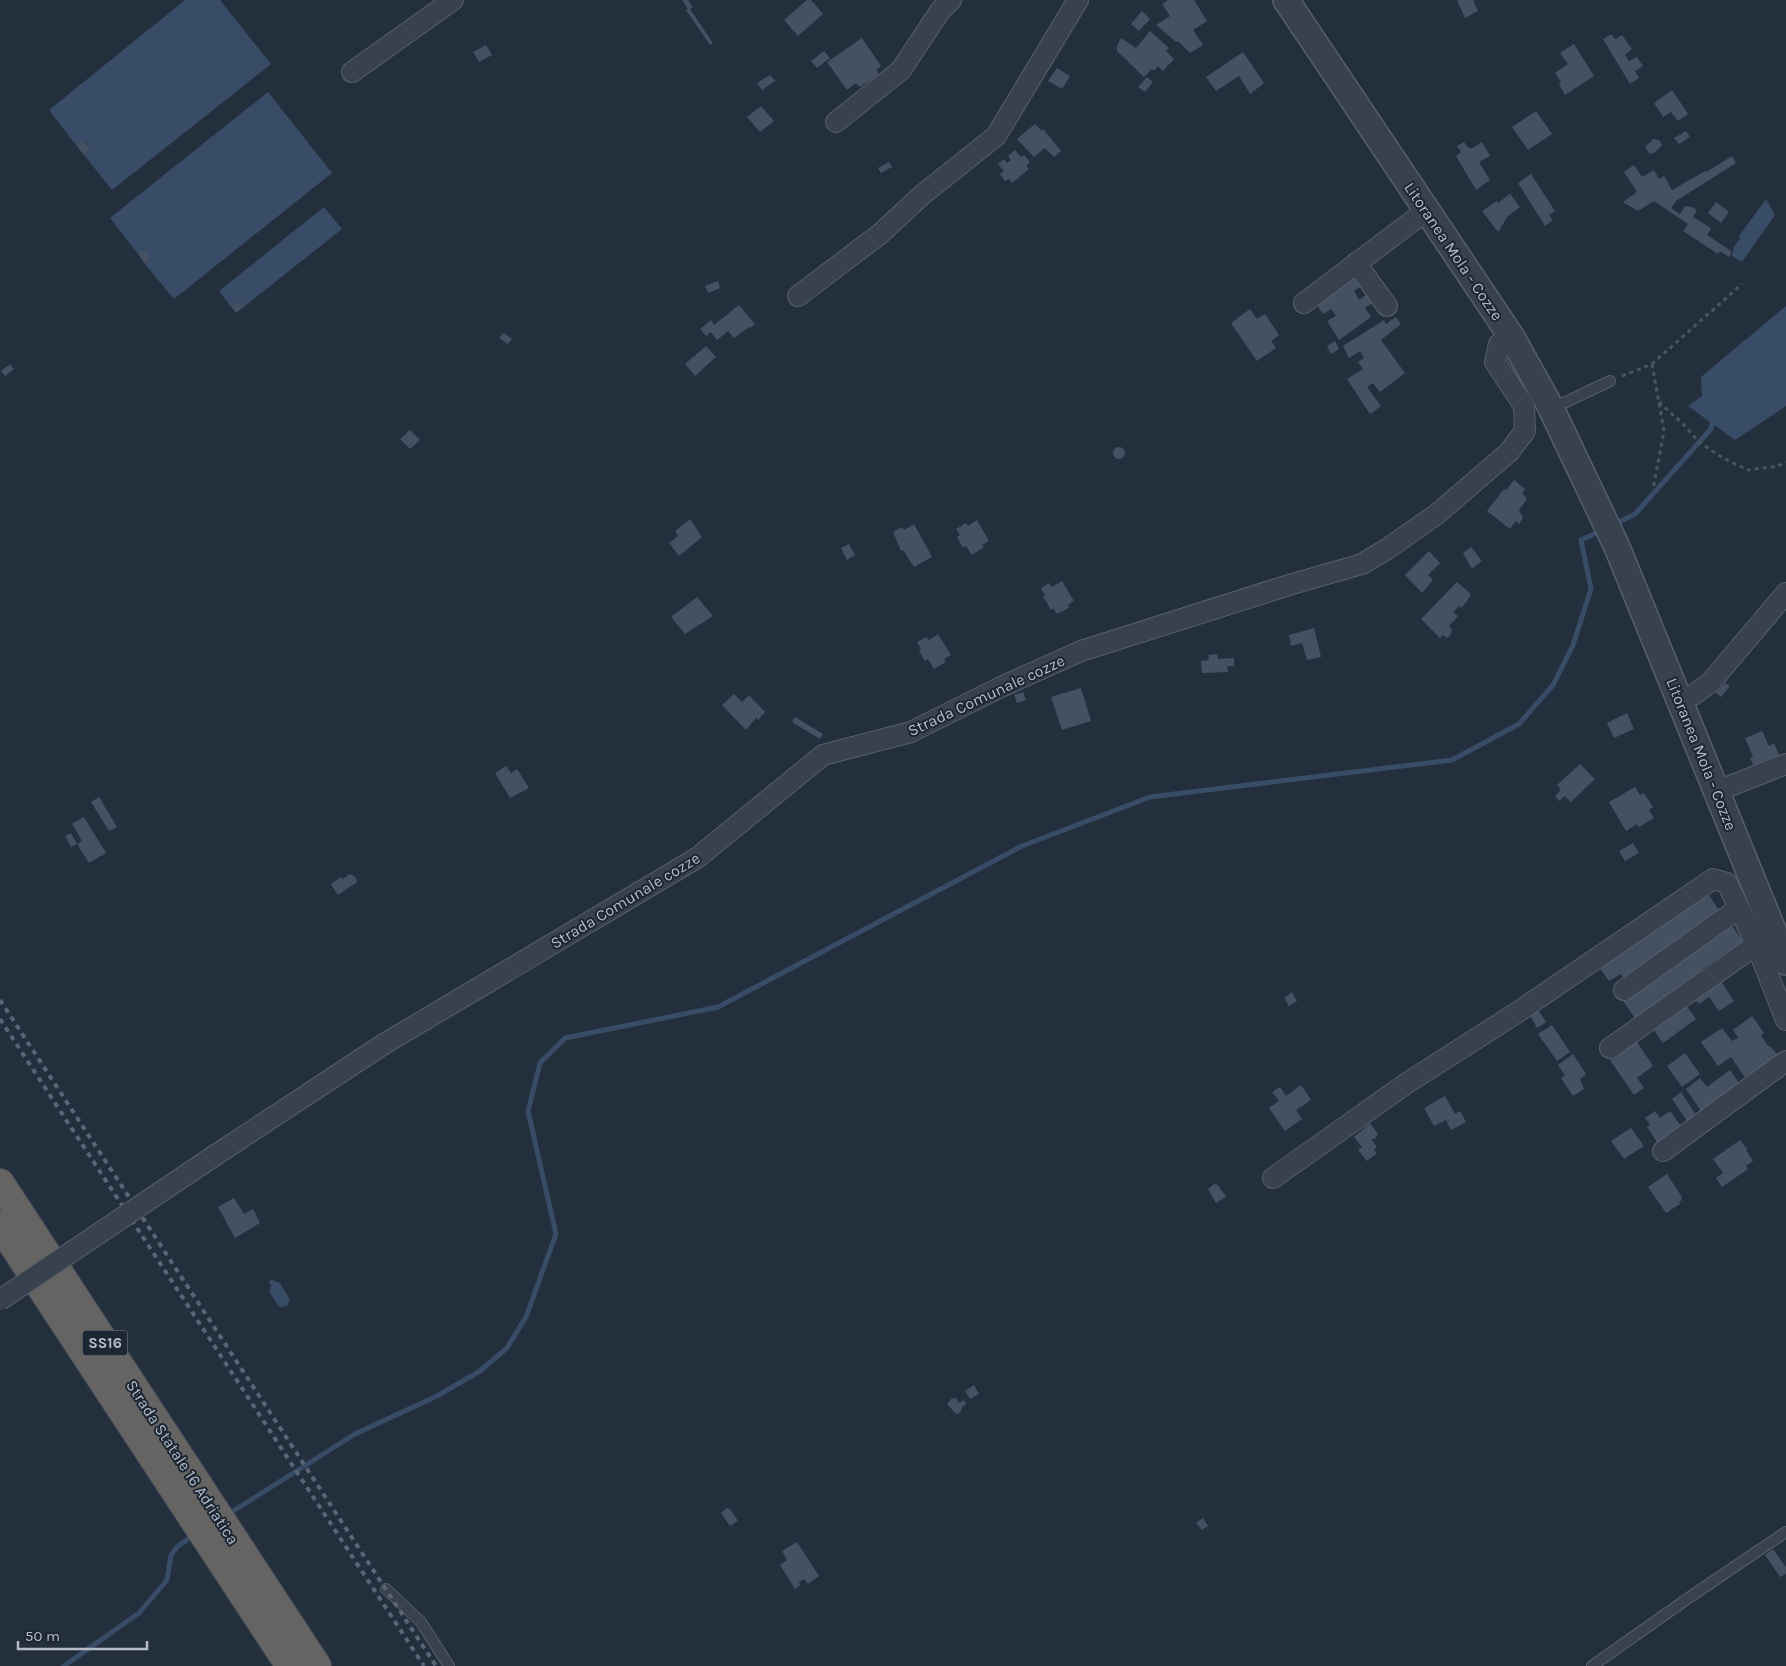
<svg xmlns="http://www.w3.org/2000/svg" width="1786" height="1666" viewBox="0 0 1786 1666" font-family="Karla,sans-serif">
<style>
.water{fill:#394c67}
.lines{fill:none;stroke-linecap:round;stroke-linejoin:round}
.stream{stroke:#394c67;stroke-width:5}
.building{fill:#455162}
.service-casing{stroke:#565f6c;stroke-width:12}
.minor-casing{stroke:#565f6c;stroke-width:22}
.tertiary-casing{stroke:#565f6c;stroke-width:28}
.trunk-casing{stroke:#434c59;stroke-width:30}
.path{stroke:#44595c;stroke-width:3;stroke-dasharray:4 4;stroke-linecap:butt}
.service{stroke:#38414e;stroke-width:10}
.minor{stroke:#38414e;stroke-width:20}
.tertiary{stroke:#38414e;stroke-width:25}
.trunk{stroke:#656462;stroke-width:28}
.rail{stroke:#5a6575;stroke-width:4;stroke-dasharray:5 5;stroke-linecap:butt}
.minor-bridge-casing{stroke:#565f6c;stroke-width:22;stroke-linecap:butt}
.minor-bridge{stroke:#38414e;stroke-width:20}
.labels{text-anchor:middle;stroke-width:4;stroke-linejoin:round;paint-order:stroke}
.shield{fill:#1d2633;stroke:#878f9c;stroke-width:1}
.shield-label{font-size:15px;font-weight:bold;fill:#b4bcc9}
.street-label{font-size:16px;fill:#b4bcc9;stroke:#1d2633}
</style>
<rect width="100%" height="100%" fill="#242f3e"/>
<path class="water" d="M185,0H220L271,64L112,190L84,155L90,150L83,140L76,145L49,110Z
M268,92L332,173L174,299L145,264L151,259L144,250L138,254L110,218Z
M1766,199L1775,215L1742,262L1732,256L1734,247L1740,238L1739,236Z
M324,207L342,229L245,306L240,300L231,307L219,291Z
M1786,306V406L1735,440L1688,406L1702,396L1701,377Z
M272,1279L276,1282L280,1283L290,1300L287,1306L280,1307C277,1305 271,1294 269,1291L271,1286L269,1282Z"/>
<g class="lines">
<path class="stream" d="M1613,525L1635,514L1711,429L1712,424
M227,1515L355,1434L437,1396L480,1371L507,1348L526,1317L556,1234L528,1111L540,1063L565,1038L718,1007L1022,846L1150,797L1452,760L1519,724L1553,685L1573,645L1591,589L1581,540L1601,531
M64,1666L139,1613L167,1580L171,1555L178,1546L194,1535"/>
</g>
<path class="building" d="M682,0H688L693,7L690,9L713,43L710,45L686,10L688,9Z
M807,0H811L823,14L798,36L784,20Z
M1168,0H1194L1207,21L1193,30L1203,45L1190,53L1178,41L1176,42L1156,25L1170,16L1162,4Z
M1457,0H1473L1478,11L1465,18Z
M1142,11L1150,19L1139,31L1131,24Z
M1150,31L1169,48L1166,51L1174,59L1163,71L1158,66L1154,71L1152,69L1144,77L1117,51V46L1121,38L1136,48Z
M1611,34L1615,39L1622,35L1632,49L1625,55L1629,61L1637,57L1643,66L1635,71L1639,78L1630,84L1603,39Z
M862,38L881,66L876,70L879,74L860,87L856,83L847,90L827,62Z
M1574,44L1594,76L1565,95L1559,84L1561,82L1555,73L1568,64L1560,53Z
M486,45L492,55L479,62L473,52Z
M824,51L830,58L817,68L811,61Z
M1243,52L1264,83L1250,94L1239,76L1216,91L1206,77Z
M1057,68L1070,76L1062,89L1048,81Z
M770,75L775,81L762,90L757,83Z
M1147,77L1153,82L1145,92L1138,87Z
M1672,90L1688,114L1678,121L1671,112L1663,117L1654,103Z
M761,106L774,121L760,132L747,117Z
M1536,111L1552,134L1528,150L1512,127Z
M1035,124L1042,131L1043,129L1061,151L1054,157L1045,148L1034,157L1017,139Z
M1686,131L1690,137L1679,144L1674,138Z
M82,139L90,150L84,155L76,145Z
M1653,139L1659,140L1662,145L1654,153L1650,154L1645,147Z
M1464,142L1468,148L1470,147L1471,149L1482,142L1490,156L1479,162L1490,180L1476,190L1456,156L1461,152L1457,146Z
M1015,150L1021,157L1024,155L1030,162L1026,166L1029,169L1012,183L1009,179L1005,181L1000,174L1004,171L998,164L1004,159L1007,163L1011,160L1008,156Z
M1732,156L1736,163L1676,201L1671,208L1680,214L1685,206L1692,207L1697,210L1693,217L1711,228L1707,235L1731,251V254L1729,257L1720,251L1718,254L1683,231L1688,224L1654,201L1638,211L1623,202L1637,192L1624,172L1634,165L1642,177L1654,170L1659,179L1664,176L1672,190L1705,171L1706,172Z
M889,162L892,167L881,173L878,168Z
M1531,174L1555,211L1549,215L1553,220L1545,226L1518,183Z
M1510,194L1520,207L1508,216L1498,232L1482,211L1497,201L1498,203Z
M1716,202L1729,212L1721,223L1708,213Z
M144,249L151,259L145,264L138,254Z
M1353,277L1360,287L1354,291L1359,300L1366,295L1372,303L1365,308L1371,317L1339,340L1327,321L1336,316L1331,309L1323,314L1315,302Z
M718,281L720,288L708,293L705,286Z
M240,300L245,306L236,313L231,307Z
M739,305L755,324L750,328L749,327L734,338L728,331L717,340L711,332L706,336L700,329L711,320L714,325Z
M1250,309L1257,319L1265,314L1279,335L1271,341L1276,348L1257,361L1231,323Z
M1396,317L1401,324L1381,340L1405,373L1380,392L1373,383L1367,387L1381,406L1370,414L1347,379L1363,369L1358,362L1364,358L1360,351L1349,358L1343,346L1384,320L1386,324Z
M504,333L512,339L508,344L499,338Z
M1335,341L1339,349L1331,354L1327,346Z
M706,346L716,357L695,376L685,364Z
M10,364L14,369L5,376L1,371Z
M410,430L420,440L410,449L400,439Z
M1113 453a6 6 0 1 1 12 0a6 6 0 1 1-12 0Z
M1514,480L1525,489L1522,493L1527,499L1519,510L1523,518L1519,524L1516,521L1510,529L1487,511L1504,489L1506,490Z
M690,519L702,537L679,556L669,543L678,536L675,531Z
M977,520L989,541L982,545L984,547L972,555L966,546L963,548L957,537L960,535L956,529L966,523L968,526Z
M914,524L932,557L914,567L903,550L901,551L893,532L902,527L904,530Z
M849,544L855,555L847,560L841,548Z
M1471,547L1482,561L1472,569L1463,553Z
M1429,551L1440,563L1428,575L1433,580L1422,593L1405,575Z
M1062,581L1074,601L1068,605L1069,608L1057,614L1053,608L1051,610L1043,596L1045,595L1041,588L1049,583L1052,587Z
M1457,582L1471,594L1468,600L1461,608L1459,606L1453,612L1458,616L1449,626L1452,629L1450,636L1447,638L1443,635L1440,638L1421,619Z
M697,597L713,616L685,634L671,617Z
M1314,628L1321,657L1307,660L1302,643L1291,646L1289,635Z
M938,634L951,655L944,659L946,662L934,669L928,659L925,661L919,651L921,649L917,642L926,637L929,640Z
M1217,654L1218,659L1234,658V666H1227L1228,672L1202,673L1201,661L1209,660L1208,655Z
M1725,683L1730,686L1721,697L1716,693Z
M1081,688L1091,721L1062,730L1051,697Z
M1023,692L1026,700L1017,703L1014,695Z
M734,694L742,702L749,695L765,712L758,720L756,718L746,730L722,705Z
M1627,713L1634,729L1614,738L1607,723Z
M795,717L823,734L820,739L792,722Z
M1762,731L1769,746L1774,743L1779,755L1754,767L1750,758L1753,757L1745,738Z
M1580,764L1595,779L1571,802L1565,796L1559,801L1555,796L1561,790L1557,785Z
M506,766L511,773L517,769L529,788L510,798L495,773Z
M1635,787L1640,795L1644,793L1653,807L1649,810L1654,818L1639,827L1637,824L1626,831L1609,802Z
M99,797L117,827L109,831L91,802Z
M84,817L106,853L89,863L77,844L82,841L72,824Z
M71,833L77,844L71,847L65,836Z
M1633,843L1639,853L1625,861L1619,851Z
M350,874L355,877L357,882L338,895L331,884L341,877L343,879Z
M1709,895L1722,915L1624,979L1621,974L1609,981L1599,967L1672,919L1671,916L1693,901L1695,904Z
M1728,925L1733,927L1745,944L1732,953L1730,950L1702,969L1705,972L1636,1020L1621,998Z
M1718,977L1734,1001L1719,1011L1709,997L1699,1004L1692,995Z
M1292,992L1297,1001L1289,1006L1284,998Z
M1686,1005L1696,1019L1663,1043L1653,1029Z
M1538,1010L1546,1022L1537,1028L1530,1015Z
M1752,1016L1764,1033L1761,1036L1768,1046L1771,1047L1777,1054L1776,1058L1748,1082L1731,1057L1718,1066L1701,1042L1722,1028L1732,1041L1738,1038L1733,1030Z
M1552,1025L1570,1052L1557,1061L1538,1034Z
M1635,1039L1653,1066L1637,1078L1644,1088L1634,1095L1610,1060L1619,1054L1618,1052Z
M1685,1053L1700,1074L1682,1087L1667,1066Z
M1573,1054L1586,1074L1580,1079L1584,1089L1573,1096L1561,1078L1565,1076L1558,1065Z
M1730,1070L1742,1087L1703,1114L1686,1089L1700,1078L1707,1087Z
M1301,1085L1311,1100L1296,1110L1302,1119L1285,1131L1269,1108L1279,1101L1272,1092L1280,1087L1286,1096Z
M1681,1092L1698,1118L1689,1124L1672,1099Z
M1445,1096L1455,1114L1460,1111L1466,1122L1451,1130L1446,1120L1434,1126L1424,1108Z
M1655,1111L1660,1118L1670,1111L1683,1129L1659,1145L1647,1127L1650,1125L1645,1118Z
M1370,1123L1378,1134L1375,1139H1371L1377,1147L1374,1150L1377,1153L1367,1161L1358,1150L1362,1147L1354,1137Z
M1631,1128L1644,1146L1624,1159L1611,1141Z
M1740,1140L1748,1150H1746L1753,1161L1746,1166L1748,1169L1722,1187L1716,1178L1723,1173L1713,1159Z
M1667,1174L1682,1197L1681,1198L1682,1200L1679,1202L1680,1204L1666,1213L1648,1187Z
M1214,1184L1218,1185L1226,1197L1216,1203L1208,1189Z
M234,1198L244,1214L253,1209L260,1223L235,1238L218,1207Z
M974,1385L979,1394L970,1399L965,1391Z
M956,1398L959,1403L964,1400L966,1404L962,1407L961,1411L958,1414L955,1413L947,1404L951,1399Z
M727,1508L730,1509L738,1521L730,1526L721,1513Z
M1203,1518L1208,1526L1202,1530L1196,1523Z
M797,1542L819,1576L808,1584L804,1579L799,1582L800,1585L795,1589L780,1565L787,1560L782,1551Z
M1773,1549L1786,1567V1574L1780,1577L1765,1555Z"/>
<g class="lines">
<g class="service-casing">
<path id="service" d="M1550,406L1566,402L1610,381
M386,1589L421,1622L449,1666
M1592,1666L1687,1599L1786,1532"/>
</g>
<g class="minor-casing">
<path id="minor" d="M352,72L453,0
M836,122L901,70L940,11L951,0
M1356,263L1387,306
M798,296L880,234L922,195L996,136L1078,0
M1304,303L1427,210
M1680,699L1693,695L1710,683L1786,593
M1717,791L1786,764
M1624,990L1739,908
M1610,1048L1766,938
M1663,1151L1786,1061
M217,1154L384,1044L697,858L823,755L911,732L1001,687L1081,651L1289,585L1362,564L1387,549L1437,514L1509,452L1525,431L1524,406L1495,362L1499,344L1511,336
M1273,1178L1407,1083L1518,1012L1713,879L1727,883L1756,944L1786,1020"/>
</g>
<g class="tertiary-casing">
<path id="tertiary" d="M1286,0L1511,336L1550,406L1617,547L1786,962"/>
</g>
<g class="trunk-casing">
<path id="trunk" d="M0,1183L317,1666
M0,1225L290,1666"/>
</g>
<path class="path" d="M1652,364L1664,431L1653,489
M1622,376L1652,364L1742,284
M1659,402L1683,424L1699,442L1723,458L1748,470L1778,466L1786,462"/>
<use href="#service" class="service"/>
<use href="#minor" class="minor"/>
<use href="#tertiary" class="tertiary"/>
<use href="#trunk" class="trunk"/>
<path class="rail" d="M0,1000L436,1666
M0,1019L424,1666"/>
<g class="minor-bridge-casing">
<path id="minor-bridge" d="M0,1300L217,1154"/>
</g>
<use href="#minor-bridge" class="minor-bridge"/>
</g>
<g class="labels">
<rect class="shield" x="82.5" y="1330.5" width="45" height="25" rx="4"/>
<g class="shield-label">
<text x="105" y="1348">SS16</text>
</g>
<g class="street-label">
<text transform="translate(1454 251) rotate(56)" y="6">Litoranea Mola - Cozze</text>
<text transform="translate(986 695) rotate(-25)" y="6">Strada Comunale cozze</text>
<text transform="translate(1702 754) rotate(68)" y="6">Litoranea Mola - Cozze</text>
<text transform="translate(625 900) rotate(-31)" y="6">Strada Comunale cozze</text>
<text transform="translate(183 1462) rotate(57)" y="6">Strada Statale 16 Adriatica</text>
</g>
</g>
<path d="M18 1641v8h129v-8" fill="none" stroke="#b4bcc9" stroke-width="2.5"/>
<text x="25" y="1641" font-size="15" fill="#b4bcc9" stroke="#1d2633" stroke-width="4" paint-order="stroke">50 m</text>
</svg>
